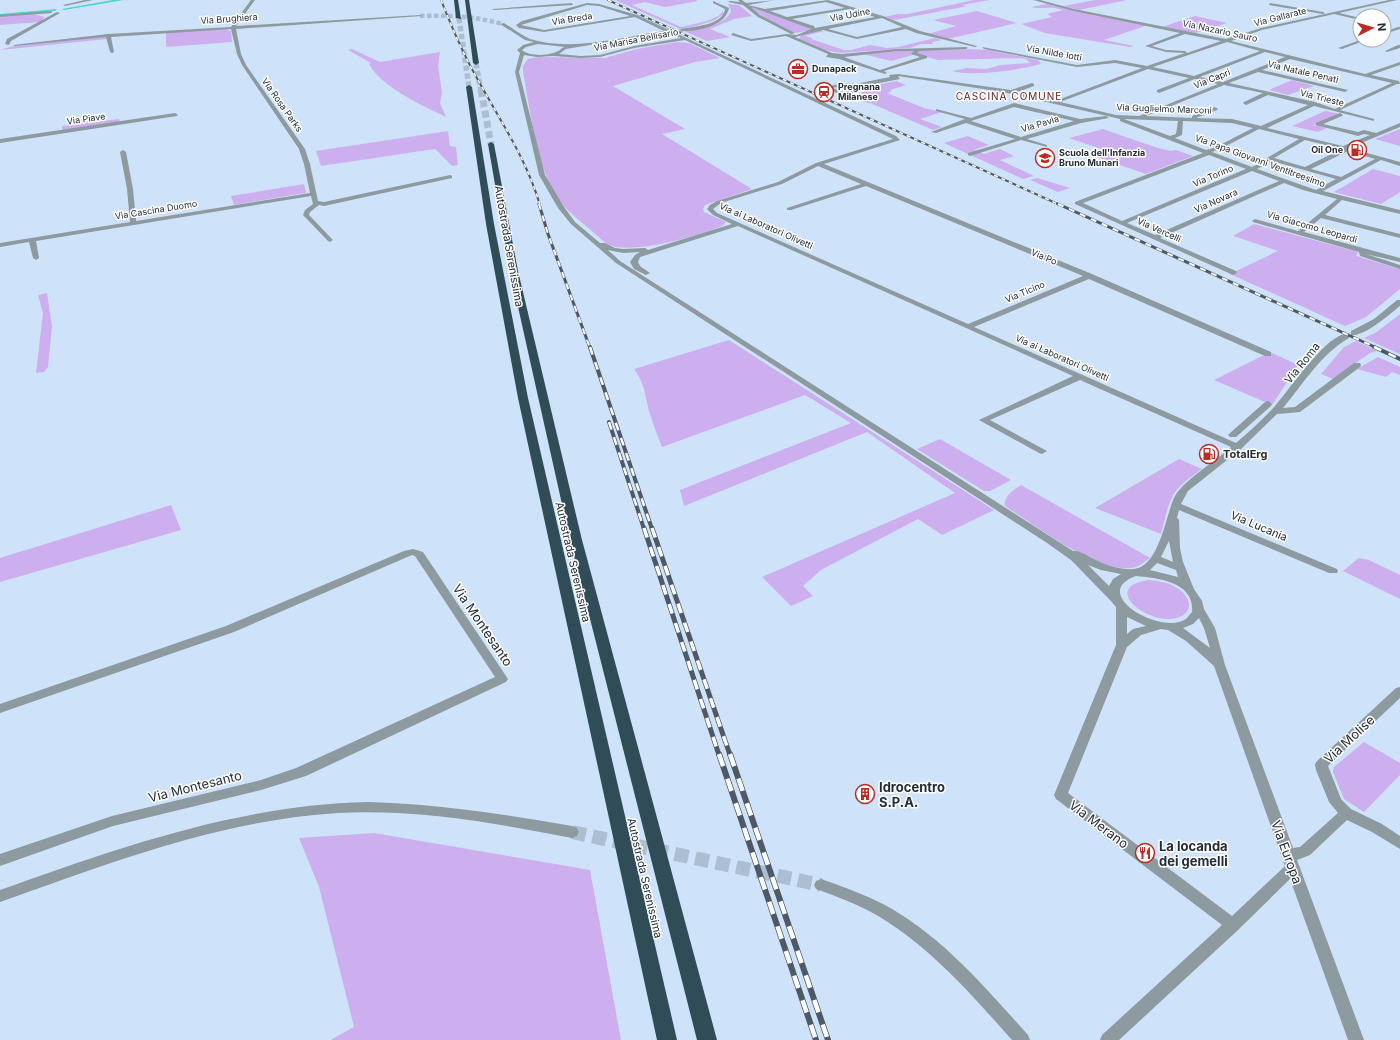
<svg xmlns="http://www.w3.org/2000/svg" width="1400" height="1040" viewBox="0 0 1400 1040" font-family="Inter,sans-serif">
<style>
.green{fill:#cdafef}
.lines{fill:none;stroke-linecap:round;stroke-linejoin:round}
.canal{fill:#51d2d2;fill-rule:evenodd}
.minor-tunnel-far1{stroke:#acbed2;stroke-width:4.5;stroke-dasharray:4.5 2.5;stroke-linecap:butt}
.minor-tunnel{stroke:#acbed2;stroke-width:14;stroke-dasharray:14 7;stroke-linecap:butt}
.highway-tunnel-far1{stroke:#acbed2;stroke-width:5.5;stroke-dasharray:5.5 2.5;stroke-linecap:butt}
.highway-tunnel{stroke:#acbed2;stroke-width:7;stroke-dasharray:7 3.5;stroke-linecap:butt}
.minor{fill:#8d9a9f;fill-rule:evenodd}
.highway{fill:#304c57;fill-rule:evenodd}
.rail-far4-casing{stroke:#4e5965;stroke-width:2}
.rail-far3-casing{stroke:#4e5965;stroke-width:3}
.rail-far2-casing{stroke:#4e5965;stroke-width:4}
.rail-far1-casing{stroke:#4e5965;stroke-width:5}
.rail-casing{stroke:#4e5965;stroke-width:6}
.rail-far4{stroke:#fff;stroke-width:1.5;stroke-dasharray:4;stroke-linecap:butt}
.rail-far3{stroke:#fff;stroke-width:2;stroke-dasharray:6;stroke-linecap:butt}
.rail-far2{stroke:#fff;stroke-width:2.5;stroke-dasharray:8;stroke-linecap:butt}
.rail-far1{stroke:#fff;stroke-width:3.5;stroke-dasharray:10;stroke-linecap:butt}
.rail{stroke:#fff;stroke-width:4.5;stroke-dasharray:13;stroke-linecap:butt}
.labels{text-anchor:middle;stroke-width:3;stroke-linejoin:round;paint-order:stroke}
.far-street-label{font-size:9px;fill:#242c35;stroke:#fff}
.far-poi-label{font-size:9px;font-weight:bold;fill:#242c35;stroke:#fff;text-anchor:start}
.far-neighbourhood-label{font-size:10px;letter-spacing:1px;fill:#66221b;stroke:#fff}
.street-label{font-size:11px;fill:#242c35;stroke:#fff}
.poi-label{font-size:11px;font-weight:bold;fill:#242c35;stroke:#fff;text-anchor:start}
.near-street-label{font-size:13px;fill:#242c35;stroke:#fff}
.near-poi-label{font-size:13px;font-weight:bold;fill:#242c35;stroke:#fff;text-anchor:start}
</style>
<rect width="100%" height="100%" fill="#cee3f9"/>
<path class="green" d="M615,0H696L698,1L665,7L645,2L632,5L681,27L707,21L718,16L723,11V14L715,20L696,26L680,29Z
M974,0H990L962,5L966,6L963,7L894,20L884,17L898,14H908Z
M1095,0H1127L1079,10L1063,6Z
M728,4L739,5L752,16L734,19L710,29L730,37L707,41L684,31C697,29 727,25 731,11Z
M1047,4L1148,25L1104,40L1134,46L1130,47L1045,33L1021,24L1052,17L1047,14L1063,10C1050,5 1043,10 1031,7Z
M751,7L807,27L811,30C805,31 799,34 792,32C783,30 758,14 751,7Z
M977,11L1017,23L948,39L928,34L956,26L933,20Z
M33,14L45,17L40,22L0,25V17Z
M1195,16L1227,23L1195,33L1162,27Z
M226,29L231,31L232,42L166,47V32Z
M820,30L824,31L805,36L813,38L811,39L844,50H851L870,45L887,48L898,47L935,38L942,40L932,42L933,44H921L910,48L841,53L824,50L799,39L802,34Z
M107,36V39L0,50L13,46Z
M677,42L689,43L720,58L695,62L613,86L685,129L662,134L752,189L705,205L703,209L704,212L726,222L722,226C699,236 629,256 607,244C594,232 567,212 557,198C537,167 530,109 523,72V66L528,59L538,57L605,58L637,49Z
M352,49L380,62L440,52L438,65L442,93L440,103L446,117C423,106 381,87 369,64L371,63L348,50Z
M967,49L989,50L1038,60L1041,64C1019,70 973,77 952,71L967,68L986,69L1001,65L1030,63L1026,59L1020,58L938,60L916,54L891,61L863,54L898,50Z
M1292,80L1314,86L1288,95L1269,90Z
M896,81L906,85L890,90L892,91L887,93L924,108L942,112L920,119L942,127L933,130L870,103L852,100L845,97L857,95L865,91L864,88Z
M1325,111L1340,114L1312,126L1319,125L1329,127L1318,132L1292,126Z
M119,119L120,122L63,131L62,126Z
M1103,129L1155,147L1170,151L1176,150L1193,156L1146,174L1091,155L1104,150L1069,138Z
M1400,129V146L1375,139Z
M448,131L450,146L456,147L458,165L452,166L435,149L321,166L316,151Z
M968,136L989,145L974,150L984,154L1000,149L1014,156L1000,160L1034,176L1023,179L944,143Z
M1373,169L1400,176V192L1381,204L1334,192Z
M1037,178L1070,188L1058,192L1030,180Z
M304,184L306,192L305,193L234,205L231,196Z
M1254,224L1358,252L1356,256L1400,269V289L1366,317L1345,326L1230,274L1278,251L1233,236Z
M47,293L52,326L48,367L44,372L36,373L43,313L38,295Z
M1399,315H1400V354L1364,338L1375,333Z
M729,340L994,510L942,535L918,519L821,570L803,586L813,596L791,606L762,577L955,493L867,432L684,506L680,490L851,423L805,395L662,447C658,437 654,427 651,417C645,399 646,385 634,369Z
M1356,341L1377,351L1370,353L1333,379L1321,374L1344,347Z
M1270,352L1298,365L1272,405L1214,380Z
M1378,357L1400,367V375L1392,372L1386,377L1357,369Z
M940,439L1011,480L990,491H984L917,449Z
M1179,459L1202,469C1169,492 1171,496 1161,534L1095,508Z
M1021,485L1150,558C1144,562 1139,567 1131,568C1096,572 1035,525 1005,506C1003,496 1014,490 1021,485Z
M171,505L181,530L0,582V558Z
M1359,558L1369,560L1400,575V599L1343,571Z
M1148,580C1159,581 1168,582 1177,588C1196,600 1192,618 1169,619C1142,620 1103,587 1148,580Z
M1364,742L1400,763V775L1364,812L1344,799L1333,772L1334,767Z
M374,833L590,870L621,1040H332V1039L354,1027L319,887L299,838Z"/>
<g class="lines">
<path class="canal" d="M113,0H124L64,10L62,9Z
M57,9L55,11L0,16V14Z"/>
<path class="minor-tunnel-far1" d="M420,16C448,15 475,16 502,24
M665,32L683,30"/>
<path class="minor-tunnel" d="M572,832L821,885"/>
<path class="highway-tunnel-far1" d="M459,18L469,87
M476,63L481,91"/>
<path class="highway-tunnel" d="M481,90L491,144"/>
<path class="minor" d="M85,0H93L65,6L63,5Z
M251,0H255L236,26L420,15L422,16L236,29L241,54L246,65L305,149L310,164L318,201L324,202L450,175L452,176V178L324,206L319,205L310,212L309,215L332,239L333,240L330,242L328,241L303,215L305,210L313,204L311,196L36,241L39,258L36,260L33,258L29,242L0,247V243L130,222L127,189L120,152L123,150L126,152L133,189L136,221L310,193L304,164L299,149L242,65L237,54L231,29L111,37L114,52L112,53L110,52L106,37L15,46L13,45L108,34L231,27Z
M738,0H742L746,3L776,0L748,5L765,9L828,0L883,16L920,31L977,46L975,47L916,33L906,29L857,39L823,30L795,37L832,53L842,54L896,49L966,47L968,48L966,49L919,51L917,53L927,56V58L884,71L887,73L885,74L839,59L826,57L828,54L786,36L751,41L731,35L733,33L751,39L786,34L797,35L811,29L751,7L760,15L795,33L791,34L758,17L743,5L728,2L730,1L740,2ZM826,2L845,8L787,17L770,11ZM850,9L875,17L815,28L814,26L792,19ZM882,18L902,27L857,37L828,29ZM896,51H914L911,54L920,57L880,70L844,57Z
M1033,0H1040L1074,9L1226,39L1261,28L1389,0H1397L1339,13L1360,18V20L1334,14L1262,30L1231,41L1365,74L1400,62V65L1371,75L1399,81L1400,84H1397L1340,110L1374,119V121L1314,106L1267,128L1343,146L1370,135L1364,134L1358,136L1316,125V123L1340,113L1343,115L1342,116L1323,124L1358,132L1364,130L1376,133L1400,123V127L1349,148L1400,162V166L1381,160L1323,191L1400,210V214L1342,200L1325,215L1400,234V238L1321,218L1304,232L1400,258V262L1366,254L1400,265V269L1360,256L1359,252L1253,222L1252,221L1255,219L1298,231L1337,199L1303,190L1284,183L1160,238L1236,271L1237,273L1233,275L1075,204V202L1203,153L1120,121V119L1003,92L898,76L900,79L859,87L861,89L859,91L843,96L824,87L845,83L855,84L890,77L889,75L898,74L1011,90L1032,83L1034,84V86L1017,92L1055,101L1142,68L1115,63L1077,67L984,49L982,47L1077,65L1115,60L1147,66L1185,53L1166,52L1145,46L1180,33L1074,11ZM1185,34L1221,41L1187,53L1185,51L1166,50L1152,46ZM1227,42L1260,51L1194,76L1153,67ZM1265,52L1285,57L1223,82L1200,77ZM1290,59L1392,83L1335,109L1315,102L1229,83L1258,72L1345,92L1348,90L1262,70ZM1148,69L1189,78L1157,90V92L1159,93L1195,79L1218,84L1139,116L1116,115L1060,102ZM845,85L855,89L843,92L833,88ZM1224,85L1263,93L1244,102L1243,103L1246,105L1268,95L1308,105L1261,126L1232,119L1196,118L1217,110L1218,109L1215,107L1192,116V118L1146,116ZM1124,119L1178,121L1176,134L1170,136ZM1183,121L1232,123L1253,128L1216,147L1206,150L1175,138L1182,135ZM1259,129L1299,139L1267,158L1266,160L1252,167L1212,152L1220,149ZM1305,140L1342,149L1305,167L1274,158ZM1348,151L1375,159L1341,177L1311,169ZM1209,155L1246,169L1122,221L1083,203ZM1272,161L1336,179L1316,190L1257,169ZM1252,171L1279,181L1155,235L1127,223Z
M713,1L729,8C726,26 697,32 681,31V29C695,26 722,26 725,9L713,3Z
M572,3L573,5L494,10L492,9Z
M587,3L599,4L637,15L896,136L900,140L824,164L1092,274L1271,352V356H1265L1089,279L974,327L1236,443C1250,431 1263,419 1275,406C1288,392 1329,330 1349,334V338C1320,355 1304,383 1283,408L1295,407L1354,363H1360L1361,365L1360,367L1300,412L1277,414L1241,449L1188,491L1181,504L1337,569L1338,571L1337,573H1329L1179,510L1177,518L1179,520L1180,548L1183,562L1194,589L1202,601L1204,609L1215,628L1225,665L1293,848L1300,847L1338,813L1329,802L1316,770L1315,765L1316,762L1396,688L1400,687V698L1328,766L1341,799L1351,809L1382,824L1400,836V849L1372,832L1347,820L1310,855L1297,860L1364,1040H1348L1290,879L1238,930L1119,1040H1100L1102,1035L1222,925L1056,799L1054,795L1116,645V607L1111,601L1071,560L1047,543L616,263L571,224L558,208L539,175L515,72L520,53L517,50L523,45L534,42L525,40L500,24L504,23C512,28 521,35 530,39C571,52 623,37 664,31L635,17L544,32L519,28L516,25L522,21ZM587,5L599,6L630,16L544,30L521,25ZM667,32L681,38L634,46L600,55L581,56L559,54L566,49ZM685,40L893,139L816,163L778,182L717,201L710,205L707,209L713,215L732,224L648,250L645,248L623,249L615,248L605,243H600L575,222L564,207L545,175L519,72L524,55L537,57L553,56L581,58L600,57L634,48ZM538,44L565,47C563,47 561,49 560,50C551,56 530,57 522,50L526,47ZM818,166L861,184L787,208V210H791L866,186L1083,276L968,324L717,213L713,209L721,203L782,184ZM738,226L1073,376L979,420L1039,453L1042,454L1047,451L990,420L1080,380L1231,447C1217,460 1181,482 1174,498C1166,515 1159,567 1134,569C1122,570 1108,566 1098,561C1090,558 1081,550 1073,551L620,261L608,250L623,253L640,252L635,255L630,262L634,269L646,275L650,273L640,266L638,262L640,257ZM1169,541L1173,562L1161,557ZM1157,563L1176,570L1178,577L1150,570ZM1088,565L1101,570L1121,574L1113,579L1109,586ZM1136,576C1158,578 1195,582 1192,612C1190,614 1188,617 1186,619C1160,636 1088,593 1136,576ZM1127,617L1146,626L1133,629L1127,634ZM1199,618L1204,628L1210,648L1183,628L1193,624ZM1161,629L1168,630L1186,641L1214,666L1285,866L1232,916L1068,793L1127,647L1141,635Z
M1270,3L1323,12L1325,13L1323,14L1269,5Z
M51,11L52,13L0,17V15Z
M57,12L60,13L11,41L9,45L5,44L7,39Z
M1398,27H1400V29L1384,34V32Z
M1360,40H1366L1342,49L1338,48Z
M1398,45H1400V48L1387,52L1385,51Z
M1014,103L1080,119L1106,116L1109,118L1081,123L1027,139L1047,145V147L1021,140L970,156L968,155V153L1015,139L966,123L936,133L931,132L965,119L936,111V109L971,118ZM1014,107L1074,121L1021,137L971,121Z
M175,113L178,115L177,116L0,143V139Z
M1397,300H1400V306C1390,314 1364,337 1351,335V331L1374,319Z
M1268,401L1272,404L1271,406L1236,437H1230L1228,435L1230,433L1265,402Z
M413,549L423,552L506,676L508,679L506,682L306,776L261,790L113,826L0,866V854L112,816L261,780L296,768L495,677L415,556L412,555L234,632L0,713V704L226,626L404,551Z
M368,802C437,804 504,814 572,826L577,828L579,832L577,836L572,838C495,823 417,809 338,813C221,820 110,863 0,902V890C120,847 239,805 368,802Z
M821,879C842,886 863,894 883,904C941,935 985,987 1028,1035L1030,1040H1012C972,995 932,949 880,917C860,905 838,897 816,889L814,885L816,881Z"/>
<path class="highway" d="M454,0H458L461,19L456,18Z
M465,0H469L479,63L476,65L473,63Z
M469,85L472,87L494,224L528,398L677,1040H657L518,398L486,224L466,87Z
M491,142L494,144L518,271L582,540L717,1040H697L570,540L510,271L488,144Z"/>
<g class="rail-far4-casing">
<path id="rail-far4" d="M441,0C452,28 463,54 478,80C501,122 526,158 540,205
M608,0L1060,205"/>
</g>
<g class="rail-far3-casing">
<path id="rail-far3" d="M539,204L548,234L590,348
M1058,204L1377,348"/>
</g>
<g class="rail-far2-casing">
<path id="rail-far2" d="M590,347L652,529
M1374,347L1400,359
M609,422L644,529"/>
</g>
<g class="rail-far1-casing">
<path id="rail-far1" d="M644,528L719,755
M652,528L730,755"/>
</g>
<g class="rail-casing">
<path id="rail" d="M719,754L816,1040
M730,754L828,1040"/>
</g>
<use href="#rail-far4" class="rail-far4"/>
<use href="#rail-far3" class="rail-far3"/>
<use href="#rail-far2" class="rail-far2"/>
<use href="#rail-far1" class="rail-far1"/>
<use href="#rail" class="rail"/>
</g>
<defs>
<g id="office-ring" transform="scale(1)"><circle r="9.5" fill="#fff" stroke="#ba2c24" stroke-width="1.5"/><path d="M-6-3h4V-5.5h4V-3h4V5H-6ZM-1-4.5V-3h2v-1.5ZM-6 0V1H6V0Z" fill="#ba2c24"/></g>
<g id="station-ring" transform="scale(1)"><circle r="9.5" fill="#fff" stroke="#ba2c24" stroke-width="1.5"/><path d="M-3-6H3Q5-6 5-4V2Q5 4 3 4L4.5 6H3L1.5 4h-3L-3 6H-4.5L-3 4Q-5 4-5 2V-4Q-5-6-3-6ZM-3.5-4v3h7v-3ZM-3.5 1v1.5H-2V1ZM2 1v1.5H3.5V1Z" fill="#ba2c24"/></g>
<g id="fuel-ring" transform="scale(1)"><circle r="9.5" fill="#fff" stroke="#ba2c24" stroke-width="1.5"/><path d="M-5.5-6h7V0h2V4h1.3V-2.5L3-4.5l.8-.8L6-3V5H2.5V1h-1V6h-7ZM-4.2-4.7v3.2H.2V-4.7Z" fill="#ba2c24"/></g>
<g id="school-ring" transform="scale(1)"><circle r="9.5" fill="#fff" stroke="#ba2c24" stroke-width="1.5"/><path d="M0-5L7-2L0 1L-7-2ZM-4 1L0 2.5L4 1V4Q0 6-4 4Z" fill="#ba2c24"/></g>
<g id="building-ring" transform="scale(1)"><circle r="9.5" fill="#fff" stroke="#ba2c24" stroke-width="1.5"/><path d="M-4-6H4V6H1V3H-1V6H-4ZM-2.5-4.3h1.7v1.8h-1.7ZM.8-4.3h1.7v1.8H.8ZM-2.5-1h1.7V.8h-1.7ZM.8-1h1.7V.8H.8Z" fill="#ba2c24"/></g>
<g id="restaurant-ring" transform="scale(1)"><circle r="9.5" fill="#fff" stroke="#ba2c24" stroke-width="1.5"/><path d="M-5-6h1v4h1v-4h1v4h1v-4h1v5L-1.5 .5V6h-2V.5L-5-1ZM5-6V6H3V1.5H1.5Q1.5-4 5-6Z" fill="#ba2c24"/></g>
</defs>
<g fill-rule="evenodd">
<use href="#office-ring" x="798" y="69"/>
<use href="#station-ring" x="824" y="92"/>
<use href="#fuel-ring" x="1357" y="150"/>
<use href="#school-ring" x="1045" y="158"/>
<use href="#fuel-ring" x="1209" y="454"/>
<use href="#building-ring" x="865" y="794"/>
<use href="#restaurant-ring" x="1145" y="853"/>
</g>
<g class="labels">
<g class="far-street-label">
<text transform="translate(850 15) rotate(-11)" y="3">Via Udine</text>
<text transform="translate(1280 17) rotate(-14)" y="3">Via Gallarate</text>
<text transform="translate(229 19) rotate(-4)" y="3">Via Brughiera</text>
<text transform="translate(572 19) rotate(-9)" y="3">Via Breda</text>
<text transform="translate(1220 31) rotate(12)" y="3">Via Nazario Sauro</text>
<text transform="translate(636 40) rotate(-11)" y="3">Via Marisa Bellisario</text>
<text transform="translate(1054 53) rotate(10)" y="3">Via Nilde Iotti</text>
<text transform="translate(1303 72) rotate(13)" y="3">Via Natale Penati</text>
<text transform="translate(1212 79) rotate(-22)" y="3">Via Capri</text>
<text transform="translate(1322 98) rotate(14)" y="3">Via Trieste</text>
<text transform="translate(282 105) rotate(55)" y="3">Via Rosa Parks</text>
<text transform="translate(1164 109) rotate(2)" y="3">Via Guglielmo Marconi</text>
<text transform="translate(86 119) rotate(-8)" y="3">Via Piave</text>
<text transform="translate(1040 124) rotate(-17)" y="3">Via Pavia</text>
<text transform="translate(1260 161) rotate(20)" y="3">Via Papa Giovanni Ventitreesimo</text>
<text transform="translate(1213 176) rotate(-23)" y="3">Via Torino</text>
<text transform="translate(1216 201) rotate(-24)" y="3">Via Novara</text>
<text transform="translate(156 210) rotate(-9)" y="3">Via Cascina Duomo</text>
<text transform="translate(766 226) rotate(24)" y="3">Via ai Laboratori Olivetti</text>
<text transform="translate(1312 227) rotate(16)" y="3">Via Giacomo Leopardi</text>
<text transform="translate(1159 230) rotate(24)" y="3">Via Vercelli</text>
<text transform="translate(1044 257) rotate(23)" y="3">Via Po</text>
<text transform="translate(1025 292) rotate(-23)" y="3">Via Ticino</text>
<text transform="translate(1062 358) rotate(24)" y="3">Via ai Laboratori Olivetti</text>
</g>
<g class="far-poi-label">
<text x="812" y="72">Dunapack</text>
<text x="838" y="90">Pregnana<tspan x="838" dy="10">Milanese</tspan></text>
<text x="1343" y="153" text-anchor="end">Oil One</text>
<text x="1059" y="156">Scuola dell'Infanzia<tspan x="1059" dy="10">Bruno Munari</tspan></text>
</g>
<g class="far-neighbourhood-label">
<text x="1009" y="100">CASCINA COMUNE</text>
</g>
<g class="street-label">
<text transform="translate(509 246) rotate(80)" y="4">Autostrada Serenissima</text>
<text transform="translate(1302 363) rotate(-51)" y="4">Via Roma</text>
<text transform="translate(1259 526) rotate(23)" y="4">Via Lucania</text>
<text transform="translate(573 562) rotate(77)" y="4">Autostrada Serenissima</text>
<text transform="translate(645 878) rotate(77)" y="4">Autostrada Serenissima</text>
</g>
<g class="poi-label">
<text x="1223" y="458">TotalErg</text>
</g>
<g class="near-street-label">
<text transform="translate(483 625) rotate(56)" y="5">Via Montesanto</text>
<text transform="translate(1349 739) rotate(-43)" y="5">Via Molise</text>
<text transform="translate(195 786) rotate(-14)" y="5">Via Montesanto</text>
<text transform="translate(1099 824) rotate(37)" y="5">Via Merano</text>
<text transform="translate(1287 852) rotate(70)" y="5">Via Europa</text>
</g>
<g class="near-poi-label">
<text x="879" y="792">Idrocentro<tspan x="879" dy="15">S.P.A.</tspan></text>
<text x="1159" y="851">La locanda<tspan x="1159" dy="15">dei gemelli</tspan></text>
</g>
</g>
<g transform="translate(1372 28) rotate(85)"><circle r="19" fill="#ffffff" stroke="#a7abae"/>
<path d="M0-3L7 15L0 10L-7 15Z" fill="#ba2c24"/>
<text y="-6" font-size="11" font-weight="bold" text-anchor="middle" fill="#242c35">N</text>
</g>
</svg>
